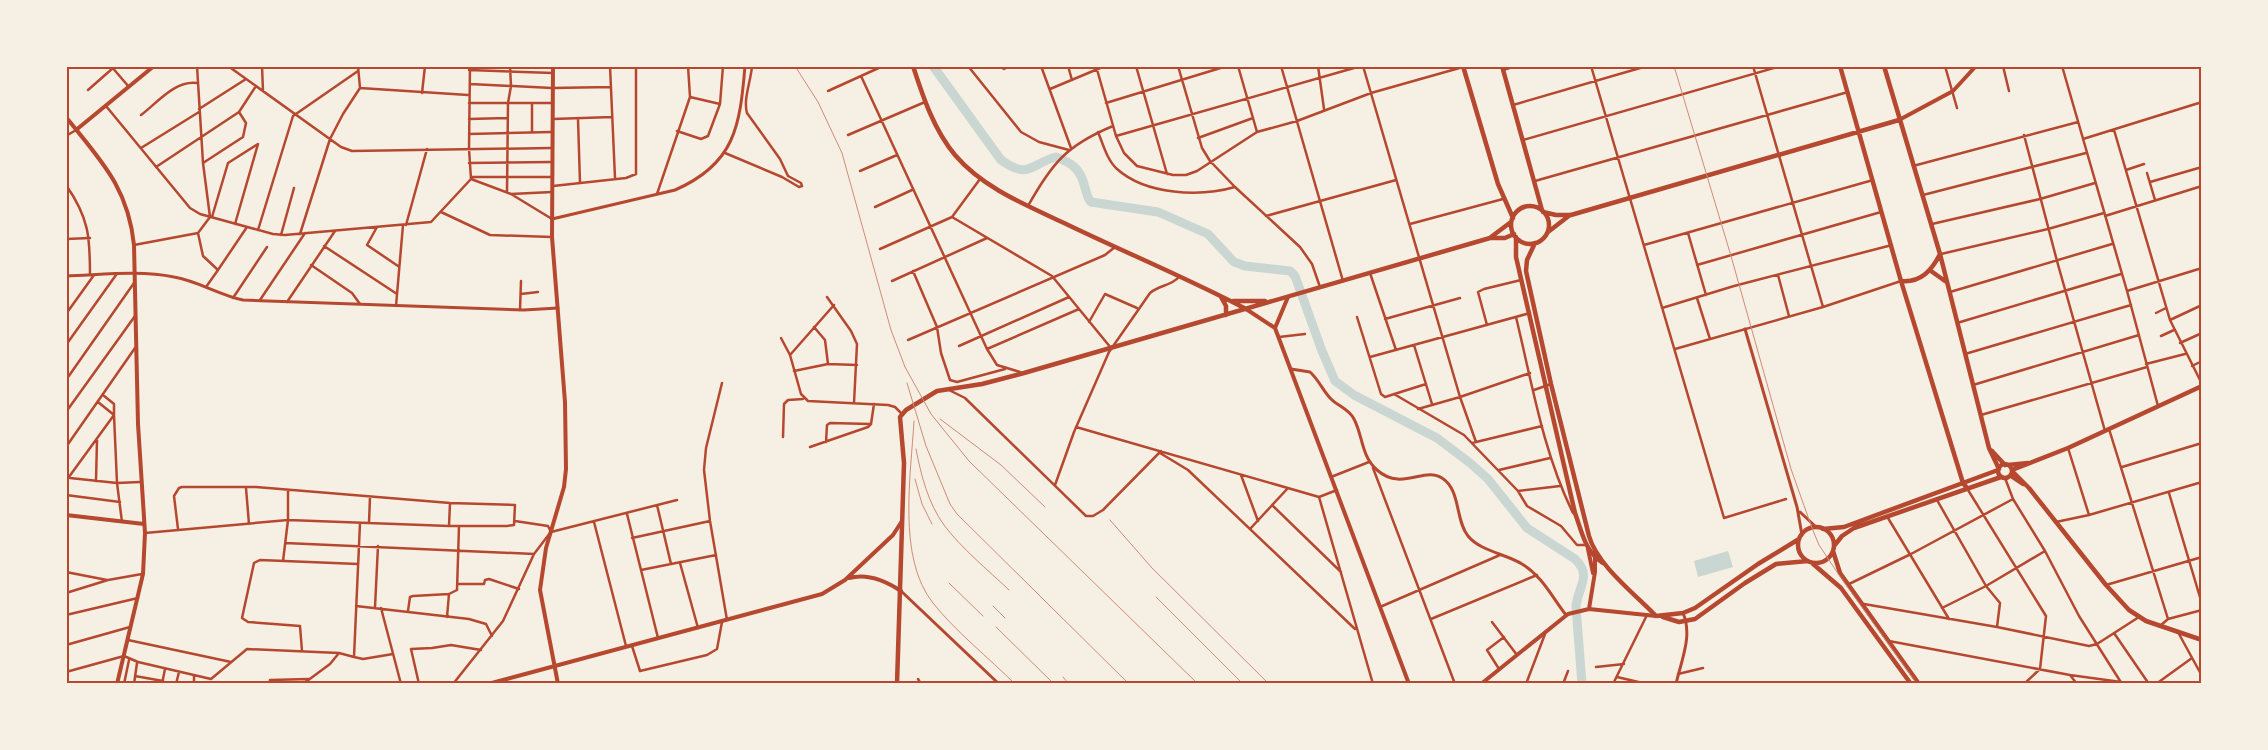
<svg xmlns="http://www.w3.org/2000/svg" width="2268" height="750" viewBox="0 0 2268 750" font-family="Cabin,sans-serif">
<style>
.water{fill:#c9d6d2}
.lines{fill:none;stroke-linecap:round;stroke-linejoin:round}
.river{stroke:#c9d6d2;stroke-width:9}
.minor{stroke:#b5482f;stroke-width:2.5}
.tertiary{stroke:#b5482f;stroke-width:3}
.secondary{stroke:#b5482f;stroke-width:4}
.primary{stroke:#b5482f;stroke-width:4.5}
.tram{stroke:#cf8b77;stroke-width:1}
.rail{stroke:#cf8b77;stroke-width:1}
.neatline{fill:none;stroke:#b5482f;stroke-width:2}
</style>
<rect width="100%" height="100%" fill="#f6efe4"/>
<path class="water" d="M1728,551L1733,567L1698,577L1694,561Z"/>
<g class="lines">
<path class="river" d="M933,66L1001,160C1029,180 1030,164 1056,157C1073,163 1081,170 1085,188C1087,193 1087,198 1091,202L1158,212L1208,234L1234,262L1245,266L1290,271L1295,276L1322,351L1335,381L1354,395L1437,438L1470,463L1488,479L1527,528L1575,559C1593,576 1577,588 1576,607L1582,684"/>
<path class="minor" d="M111,66L129,87
M228,66L341,147L352,151L551,148
M262,66L263,91
M470,66L469,149L471,179
M610,66L615,178
M968,66L1021,132L1039,142L1069,150
M1000,66L1004,69L1010,66
M1041,66L1071,148
M1068,66L1072,80
M1096,66L1116,136L1124,153L1137,166L1173,175H1186L1197,171L1257,132L1297,121L1371,93L1463,67
M1136,66L1167,174
M1178,66L1202,148L1210,161L1235,187
M1238,66L1257,132
M1281,66L1343,281
M1318,66L1324,109
M1363,66L1460,397L1476,442
M1591,66L1724,518L1786,499
M1753,66L1823,307
M1945,66L1957,108
M2003,66L2009,91
M2062,66L2127,291L2158,406
M469,70L553,73
M1503,70L1516,66
M861,76L987,349L997,365L1020,372
M470,84L552,88L611,87
M360,88L468,95
M1050,89L1105,66
M88,90L113,68
M828,91L883,66
M422,93L425,66
M690,97L720,104
M469,103H551
M532,103V132
M1106,103L1227,66
M1513,105L1647,66
M106,106L190,208L200,214L273,234L285,235L431,222L471,179
M199,109L246,79
M141,115C157,103 175,80 197,83
M469,119L507,118
M553,119L612,117
M578,119L580,183
M2114,130L2170,320L2202,384
M677,131L701,139L708,136L720,104L723,66
M1098,132C1103,144 1107,160 1117,169C1146,195 1200,197 1235,187L1300,247L1312,264L1320,287
M469,134L551,132
M848,135L925,102
M2024,135L2057,261L2105,431
M66,136L76,130
M1116,136L1361,66
M1198,138L1253,118
M2083,139L2202,102
M1523,140L1781,66
M141,148L199,112
M725,153L782,177L799,187L802,186L801,183L788,176L780,159L747,113C743,99 751,81 752,66
M203,163L243,137L246,123L239,112
M469,163L551,162
M1913,166L2078,122
M156,167L239,112L256,86
M2126,170L2144,164
M860,171L897,155
M2147,173L2155,200
M471,177H552
M471,179L511,194L552,219
M1535,181L1848,92
M2150,182L2202,167
M66,185C89,218 90,237 90,275
M553,186L626,178L636,174V66
M507,192L508,103L511,86L510,66
M511,194L552,192
M657,194L690,97L688,66
M1923,195L2086,153
M1028,206C1052,163 1067,145 1113,126
M875,207L912,190
M441,212L490,235L552,237
M1266,216L1396,180
M2105,216L2202,186
M212,217L228,163L258,144L235,224
M952,217L1052,276L1111,348
M1410,224L1503,199
M1932,224L2040,199L2095,183
M406,225L427,149
M377,227L367,245L398,266
M258,230L293,116L358,71
M198,233L203,256L218,270L247,227
M1688,233L1706,295
M300,234L330,139L343,114L360,88L358,66
M281,235L294,188
M66,239L90,238
M134,245L198,233L210,217L203,163L197,66
M1644,245L1873,180
M324,246L397,294
M880,249L952,217L980,179
M1941,254L2048,229L2104,213
M311,265L352,293L360,304
M1697,265L1881,212
M913,271L937,327L941,353L950,380L957,382L1005,369
M1370,273L1396,350
M1778,275L1789,316
M892,281L987,238
M206,287L218,270
M2127,291L2202,268
M1950,292L2112,244
M521,294L538,292
M827,297L851,331L857,344L854,403
M233,298L267,247
M1697,298L1710,339
M260,300L305,233
M287,302L335,231
M396,306L403,225
M1662,308L1734,286L1892,245
M520,310L521,281
M2156,313L2166,308
M66,314L94,275
M1357,317L1381,394L1385,397L1426,384
M1516,317C1532,383 1543,452 1573,513
M1385,319L1460,298
M2170,320L2202,305
M1089,322L1105,294L1137,308
M1957,323L2121,274
M1487,325L1478,292L1484,289L1521,280
M814,327L825,340L828,364
M2161,336L2174,330
M1279,337L1305,334
M781,338L790,355L801,394L808,401L888,405L895,407L902,414
M908,340L1105,255L1115,247
M2180,343L2202,333
M66,345L116,275
M1414,345L1432,404
M959,346L1069,297
M987,349L1079,309
M1675,349L1823,307L1901,281
M1965,354L2131,305
M790,355L834,305
M1370,357L1530,313
M2146,364L2185,354
M2192,366L2202,361
M794,371L828,364L857,365
M66,380L134,283
M722,383L706,448L704,470L710,521L727,620
M1973,385L2139,335
M949,390L965,398L1086,516H1093L1103,510L1161,451
M1534,390L1551,384
M1394,394L1464,435L1518,491L1560,486
M98,402L114,415L117,483L122,522
M1418,409L1460,397L1530,373
M66,412L135,316
M1981,415L2147,367
M1076,427L1319,497L1373,684
M2109,429L2168,619
M783,437L784,404L788,400L803,399
M826,442L827,425L830,423L871,424
M1472,443L1542,426
M66,447L135,348
M810,447L868,427L871,424L874,404
M2068,448L2089,515
M1160,453L1188,470L1355,629
M2122,467L2202,443
M1373,468L1455,684
M1499,470L1550,458
M1241,475L1258,521
M1331,477L1369,462
M70,478L117,483L140,482
M2005,478L2013,499L2045,551L2079,616L2122,684
M66,481L114,415V404L103,395
M96,481L97,440
M1055,485L1074,432L1109,352L1150,293C1159,285 1171,286 1179,277
M246,488L249,524
M1968,490L2046,616L2040,669L2024,684
M1518,491L1527,506L1561,526L1577,545H1586
M2169,493L2202,604
M66,495L120,502
M1319,497L1337,490
M1937,500L1986,586L2000,603L1997,627
M657,505L671,564
M1272,505L1341,572
M627,514L658,638
M1888,518L1949,619
M515,521L548,526L550,530
M594,522L626,646
M2056,522L2089,515L2202,482
M369,523L370,497
M449,526L450,503
M1250,529L1288,488
M551,532L677,500
M145,533L288,520L449,526H507L514,525L515,505L450,503L256,487H182L179,488L174,496L178,529
M632,538L710,521
M285,543L534,554
M283,561L288,520V491
M680,563L698,628
M641,570L716,555
M66,572L107,580
M458,584H484L485,580L489,579L519,589
M1849,584L1911,554L2013,499
M2106,585L2202,557
M66,593L108,580L142,574
M1864,604L1997,627L2089,646L2097,644L2139,617
M356,606L469,619L486,624L492,636
M375,607L378,546
M1380,607L1500,555
M381,608L401,684
M1942,608L1986,586L2045,551
M408,611L410,597L413,596L449,594L457,590L459,526
M66,615L138,598
M447,617L449,594
M1431,619L1537,575
M1492,622L1517,655
M2160,626L2168,619L2202,610
M2114,633L2149,684
M2179,634L2202,676
M128,640L231,662
M1889,641L2070,675L2121,682
M66,645L130,627
M632,646L640,671L707,655L717,649L722,622
M302,651L300,626L248,622L242,618L254,563L260,560L358,564
M354,657L363,659L393,654
M1596,667L1624,664
M1499,669L1487,650L1504,637
M66,672L124,656L138,662L211,679L247,649L339,653L354,657L360,523
M1678,674L1703,668
M2070,675L2077,684
M135,676L163,681
M1617,677L1647,684
M918,679L921,684
M124,684L129,660
M134,684L137,663
M162,684L165,669
M176,684L179,672
M194,684V675
M269,684L270,680L309,679
M303,684L330,664L339,653
M419,684L411,649L432,648L451,645L481,650
M453,684L503,621L534,554L550,533
M1526,684L1545,634
M1563,684L1568,671
M1613,684L1646,617
M2156,684L2192,658"/>
<path class="tertiary" d="M552,219L675,190C735,164 740,126 745,66
M66,276C101,275 139,270 174,277C198,281 219,295 243,300L524,310L558,308
M1745,329L1797,507L1802,535
M1291,369L1310,372C1319,380 1323,391 1331,399C1338,406 1349,409 1354,419C1363,436 1361,456 1377,470C1402,492 1424,466 1442,478C1461,490 1455,520 1468,536C1480,551 1506,554 1522,564C1542,576 1552,597 1566,615
M1800,512L1816,527
M901,591L999,684
M1676,684C1681,661 1693,636 1683,613"/>
<path class="secondary" d="M553,66L552,237L565,402L566,469L564,487L546,548L540,590L558,684
M66,117C101,161 128,187 134,245L138,424L145,533L143,574L117,684
M1899,120L1953,91L1976,66
M76,130L154,66
M1246,309L1275,328
M1275,328L1409,684
M1275,328L1288,297
M66,515L144,524
M1588,549L1593,573
M849,578C867,573 886,581 901,591
M1589,609L1595,572V557
M488,684L822,594L845,580L893,535L902,521
M1481,684L1568,614L1589,609L1656,616"/>
<path class="primary" d="M913,66C923,97 934,130 955,155C983,188 1026,205 1064,223C1124,252 1187,278 1246,309
M1463,66L1498,184L1513,218
M1502,66L1542,210
M1840,66L1901,281L1963,483L1967,488
M1884,66L1940,254L1989,448L1999,469
M1511 225a19 19 0 1 1 38 0a19 19 0 1 1-38 0Z
M1543,212L1556,215H1571L1899,120
M1548,232L1570,215
M1491,237L1511,222
M1516,237V257L1575,513C1582,532 1585,552 1603,563
M1535,243L1527,260L1526,271L1551,384L1589,536C1597,565 1635,594 1656,616L1683,613L1695,608L1758,564L1799,539
M1931,271L1945,281
M1901,281C1921,283 1932,270 1940,254
M1221,297L1226,306V315
M1233,301H1265
M1992,451L2005,465
M1998 471a7 7 0 1 1 14 0a7 7 0 1 1-14 0Z
M2008,465L2028,463
M2012,470L2068,448L2202,386
M2012,471L2029,488L2106,585L2129,610L2146,621L2202,640
M2011,476L2023,484
M1798 545a18 18 0 1 1 36 0a18 18 0 1 1-36 0Z
M1823,529L1844,527L1998,470
M1834,546L1842,536L1854,528L2001,477
M1833,551L1840,573L1919,684
M1812,563L1841,588L1911,684
M1663,617L1679,622L1695,619L1745,583L1776,564L1808,561
M897,684L904,463L900,417L906,410L937,391L982,384L1024,373L1490,238H1505L1514,234"/>
<path class="tram" d="M1674,66L1731,256L1791,469L1812,528L1819,545L1841,578L1917,684"/>
<path class="rail" d="M795,66L818,102L842,153L891,330L905,367L931,414L969,461L1198,684
M907,383L926,446L950,504L957,514L1129,684
M940,419L1001,465L1045,507
M914,421C911,475 897,558 933,603C954,630 990,659 1015,684
M916,449C921,475 928,503 944,525C962,549 987,569 1009,590
M915,479L922,504L932,524
M1110,520L1152,568L1269,684
M949,583L983,616
M1156,597L1243,684
M993,606L1005,618
M996,627L1054,684
M1063,677L1069,684"/>
</g>
<rect width="2268" height="750" fill="none" stroke="#f6efe4" stroke-width="135"/>
<rect x="68" y="68" width="2132" height="614" class="neatline"/>
</svg>
